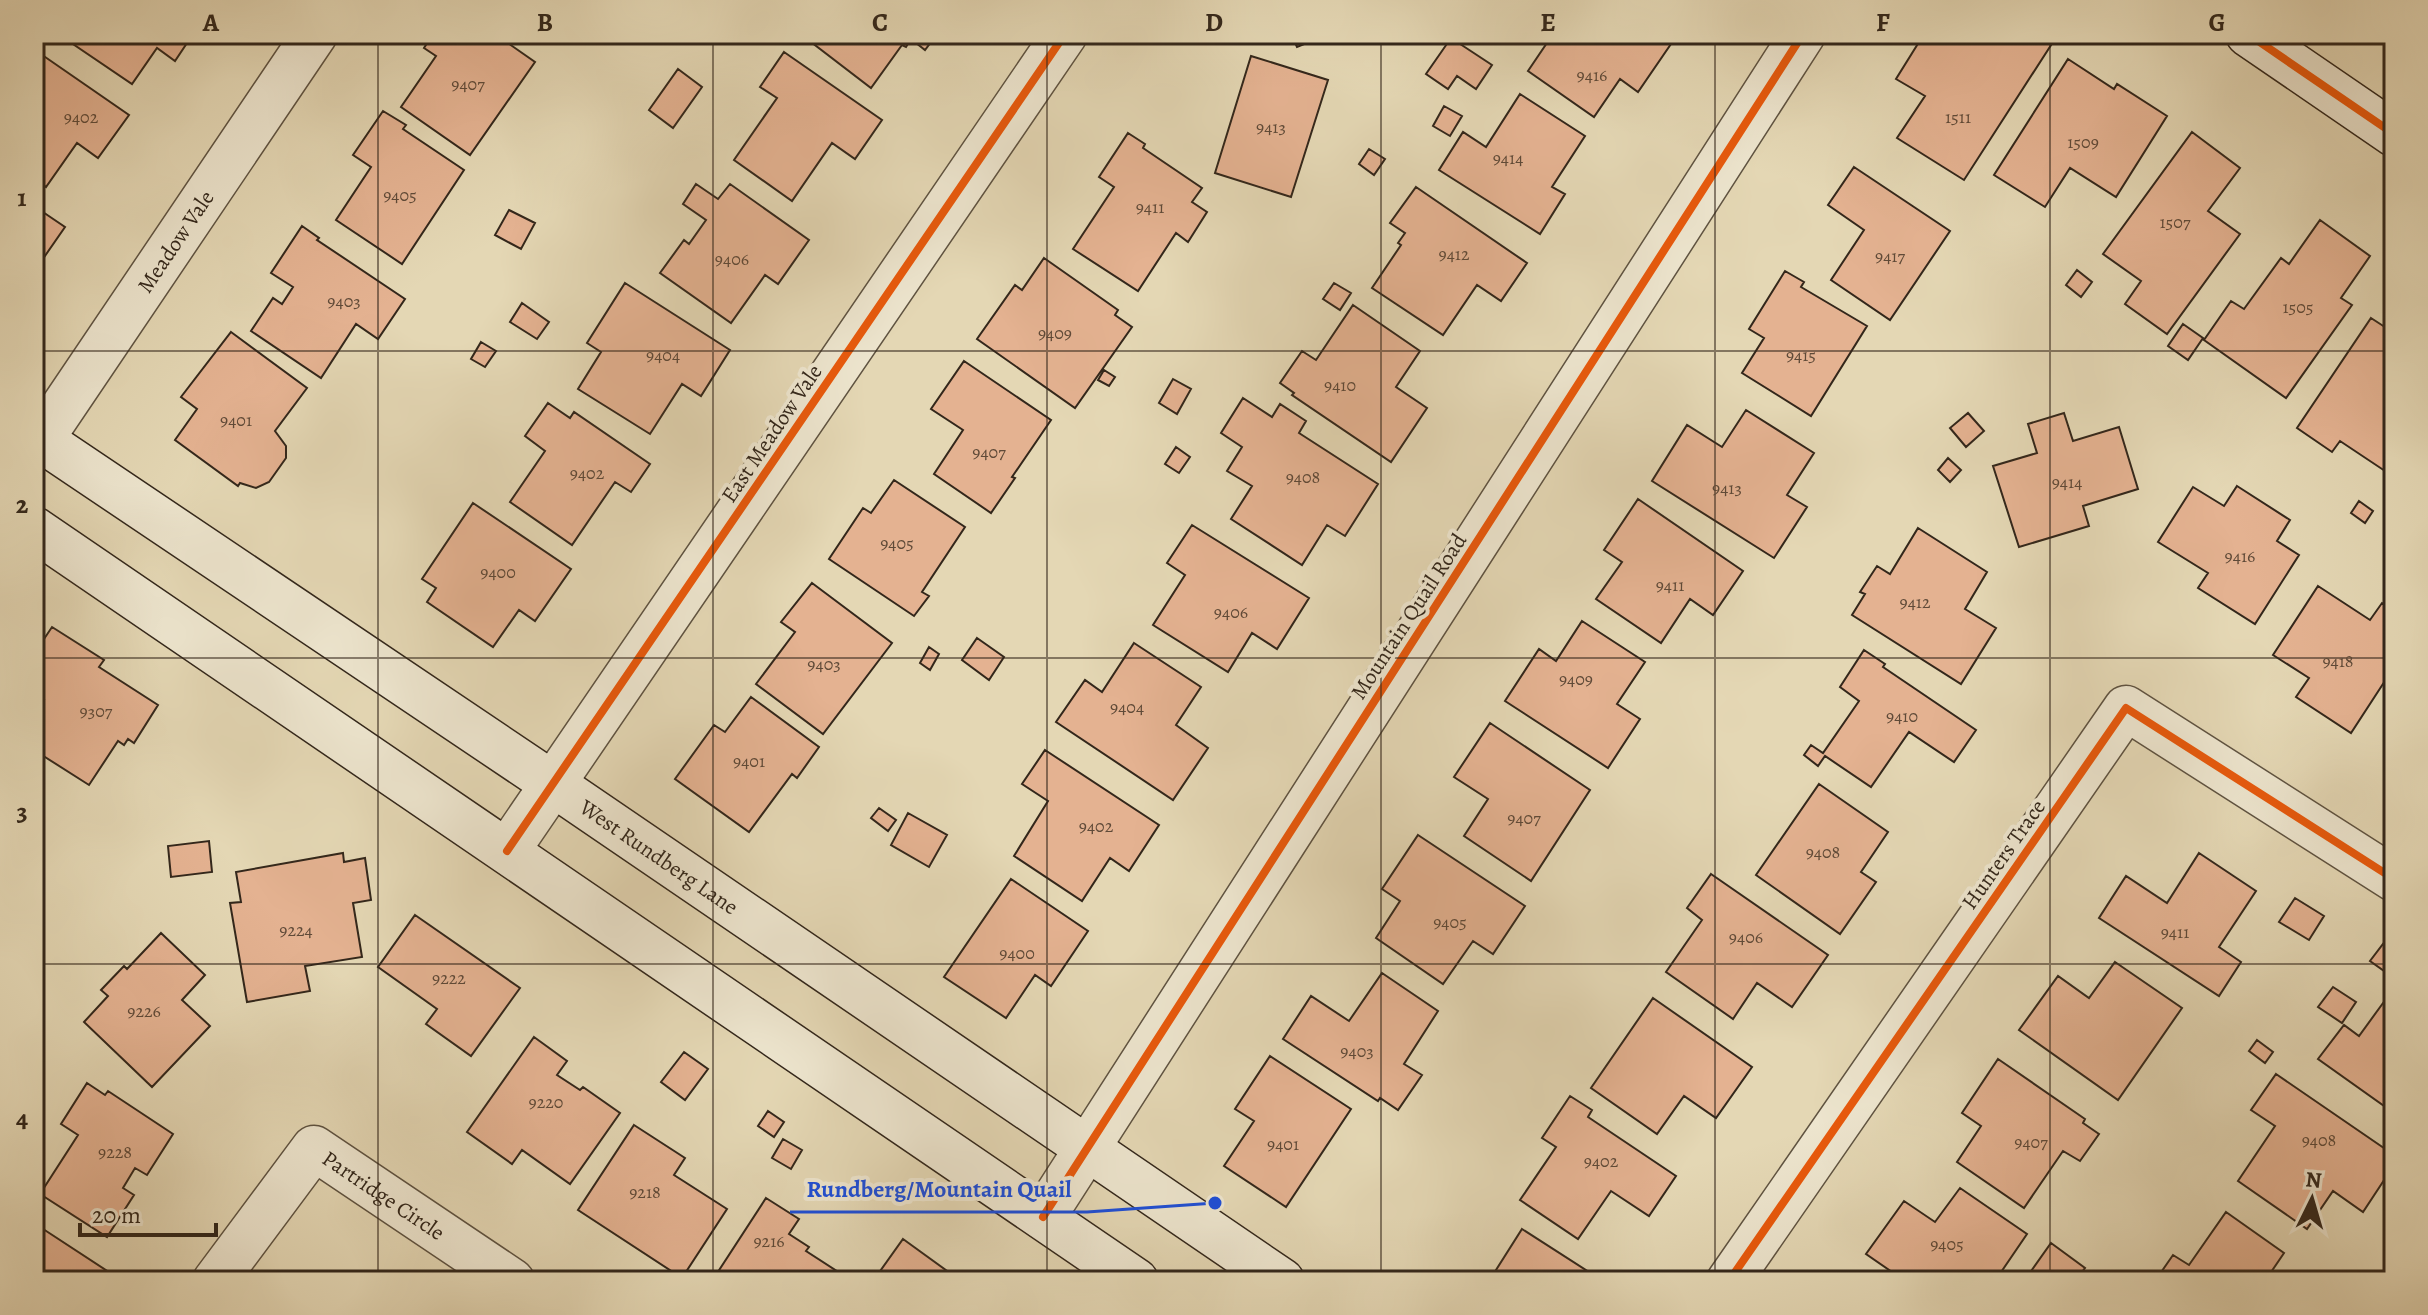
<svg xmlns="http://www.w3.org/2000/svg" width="2428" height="1315" viewBox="0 0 2428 1315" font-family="Alegreya,serif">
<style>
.building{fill:#e4b291;stroke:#33271b;stroke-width:2}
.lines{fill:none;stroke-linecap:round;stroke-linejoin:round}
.street-casing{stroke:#5f5341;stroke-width:47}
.secondary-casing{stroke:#33271b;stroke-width:47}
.street{stroke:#ede5ce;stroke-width:44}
.secondary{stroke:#ede5ce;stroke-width:44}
.cycleway-casing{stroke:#ede5ce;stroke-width:13}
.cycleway{stroke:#e8590c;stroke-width:8}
.grid{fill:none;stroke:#33271b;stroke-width:2;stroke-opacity:0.55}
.labels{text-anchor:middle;stroke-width:8;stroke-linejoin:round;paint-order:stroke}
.number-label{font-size:18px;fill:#5f4a38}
.street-label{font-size:22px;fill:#33271b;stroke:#ede5ce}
.leader{fill:none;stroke:#1d4ed8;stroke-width:3}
.callout-dot{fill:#1d4ed8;stroke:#ede5ce;stroke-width:3}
.callout-label{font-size:24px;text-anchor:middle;font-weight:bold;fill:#1d4ed8;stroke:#ede5ce;stroke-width:8;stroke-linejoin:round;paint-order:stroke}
.neatline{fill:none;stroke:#33271b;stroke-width:3}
.grid-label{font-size:26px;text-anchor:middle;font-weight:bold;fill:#33271b}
</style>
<rect width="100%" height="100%" fill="#e4d7b4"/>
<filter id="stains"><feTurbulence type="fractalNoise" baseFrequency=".0025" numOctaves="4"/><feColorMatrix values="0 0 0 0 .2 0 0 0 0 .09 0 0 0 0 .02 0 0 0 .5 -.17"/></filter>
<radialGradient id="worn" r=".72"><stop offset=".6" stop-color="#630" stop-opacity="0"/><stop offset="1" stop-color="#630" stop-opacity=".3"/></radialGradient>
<path class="building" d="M71,34H193L175,61L157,48L132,84L67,40Z
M433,34H495L535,62L470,155L401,107L436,56L424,48Z
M817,34H937L925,50L911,39L906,47L902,45L871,88L811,42Z
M1291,34H1329L1297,47Z
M1553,34H1663L1673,41L1638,92L1620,79L1594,117L1528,71Z
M1924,34H1957L1964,39L1967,34H2040L2053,42L1964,180L1897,138L1925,96L1896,79Z
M1451,38L1492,65L1476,89L1457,76L1448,89L1426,74Z
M35,50L129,115L98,158L77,143L46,187L34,178Z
M784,52L882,120L855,159L832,143L792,201L734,160L777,98L760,87Z
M1251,56L1328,80L1291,197L1215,173Z
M2068,59L2114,89L2117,84L2167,116L2116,197L2070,168L2045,207L1994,175Z
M678,69L702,87L673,128L649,110Z
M1520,94L1585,136L1552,187L1565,194L1540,234L1439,170L1463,132L1486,147Z
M1444,106L1462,116L1450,136L1433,126Z
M383,111L406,125L403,129L464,170L402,264L336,220L371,167L353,155Z
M2192,132L2240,168L2208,211L2240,234L2167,334L2125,304L2141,281L2103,254Z
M1128,133L1145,144L1143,148L1202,188L1192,202L1207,212L1188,242L1176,233L1138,291L1073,249L1114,187L1099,177Z
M1369,149L1385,159L1374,175L1359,164Z
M1854,167L1950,231L1890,320L1831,280L1864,230L1828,205Z
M696,184L718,199L730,184L809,240L778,284L765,275L731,323L660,273L684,240L689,244L706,220L683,204Z
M1416,187L1527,263L1501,301L1477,285L1443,335L1372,288L1401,245L1398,243L1405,233L1390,223Z
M34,206L65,227L38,266L34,264Z
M509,210L535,223L521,249L495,235Z
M2320,220L2370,256L2341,298L2352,305L2286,398L2204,340L2231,301L2244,309L2281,258L2289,264Z
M302,226L319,238L317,240L405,299L378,339L356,324L321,378L251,331L273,298L282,304L293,287L271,273Z
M1044,258L1118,310L1115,315L1132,327L1075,408L977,339L1015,285L1022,290Z
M2077,270L2092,282L2081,297L2066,285Z
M1785,271L1804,282L1801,287L1867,326L1811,416L1742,373L1764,338L1749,329Z
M625,283L730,350L701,396L682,384L650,434L578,389L601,352L587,343Z
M1334,283L1351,293L1340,310L1323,299Z
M522,303L549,322L537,339L510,322Z
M1353,305L1420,351L1396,387L1427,408L1391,462L1292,395L1294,393L1280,383L1302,351L1316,360Z
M2371,318L2394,333V477L2340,441L2332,452L2297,428Z
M2183,324L2203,338L2188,360L2168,346Z
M231,332L307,388L275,431L286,446V458L269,482L256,488L240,483L238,486L175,440L197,409L181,397Z
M481,342L496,351L485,367L471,359Z
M964,361L1051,420L1012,477L1015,478L991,513L934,474L963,430L931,409Z
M1104,370L1115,377L1109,386L1098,380Z
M1173,379L1191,389L1177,414L1159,403Z
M1243,398L1272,417L1280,404L1306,421L1299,433L1378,484L1345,536L1327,525L1302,565L1231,519L1252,486L1227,471L1242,447L1221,433Z
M548,403L570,418L574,412L650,464L631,492L615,482L572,545L510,502L545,451L525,436Z
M1746,410L1814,453L1787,495L1807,507L1774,558L1652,481L1687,425L1722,447Z
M1968,413L1984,431L1966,447L1950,428Z
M2064,413L2073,441L2119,427L2138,489L2083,506L2089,526L2019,547L1993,466L2037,453L2028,424Z
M1176,447L1190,457L1179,473L1165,464Z
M1948,458L1961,470L1950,482L1938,470Z
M894,480L965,527L922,592L929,596L914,616L829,559L863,508L871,513Z
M2237,486L2290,520L2277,541L2299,555L2255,624L2198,588L2208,573L2158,542L2193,487L2224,506Z
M1638,499L1743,571L1713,615L1690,599L1661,643L1596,599L1622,562L1604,550Z
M2359,501L2373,511L2365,523L2351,513Z
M473,503L571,569L535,621L519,610L493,647L427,602L436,588L422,579Z
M1192,525L1309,598L1277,649L1252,633L1228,672L1153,625L1185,575L1167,563Z
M1918,528L1987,572L1965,609L1996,628L1961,684L1852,615L1865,594L1860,592L1877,566L1890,574Z
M812,583L892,643L823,734L756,684L795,632L781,622Z
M2318,586L2370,620L2382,603L2394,611V667L2351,733L2296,697L2309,678L2273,655Z
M1582,621L1645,662L1617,704L1640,719L1608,768L1505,701L1539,649L1556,661Z
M52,627L104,660L99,667L158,705L134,743L128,739L124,745L118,741L89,785L34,750V717L44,700L34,693V654Z
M977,638L1004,657L989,680L962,660Z
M1134,643L1201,687L1176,725L1208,748L1173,800L1056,722L1085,680L1102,692Z
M929,647L939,654L930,670L920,663Z
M1864,650L1885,664L1883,667L1976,730L1954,762L1909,732L1871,787L1825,756L1818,766L1804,755L1811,745L1823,753L1859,701L1840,687Z
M751,697L819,747L797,778L792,774L749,832L675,779L714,725L725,732Z
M2394,721V740L2385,734Z
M1490,723L1590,790L1531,881L1464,836L1488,799L1454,777Z
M1045,750L1159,825L1129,871L1110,858L1082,901L1014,856L1048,801L1022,784Z
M1819,784L1888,832L1861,872L1876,882L1840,934L1756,875Z
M879,808L896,820L888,831L871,818Z
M908,813L947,835L929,867L891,845Z
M1418,835L1525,906L1493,954L1473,941L1443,984L1376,938L1400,901L1382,889Z
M209,841L212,872L171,877L168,846Z
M343,853L344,862L365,858L371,900L353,903L362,957L305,966L310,991L247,1002L230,903L241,902L236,872Z
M2199,853L2256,891L2219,947L2241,962L2219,996L2099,918L2126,876L2167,903Z
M1711,874L1828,955L1792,1007L1757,983L1733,1019L1666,972L1702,920L1687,908Z
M1011,879L1088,931L1051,986L1035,975L1006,1018L944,977Z
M2295,898L2324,916L2309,940L2279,922Z
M415,915L520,988L471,1056L426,1024L437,1009L378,967Z
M161,933L205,975L182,1000L210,1026L152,1087L84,1022L108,996L101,990L124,966L127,969Z
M2383,944L2394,952V978L2370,961Z
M2115,962L2182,1008L2118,1100L2019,1030L2058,976L2089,998Z
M1382,973L1438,1011L1404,1064L1422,1075L1398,1110L1380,1098L1378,1101L1283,1039L1311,996L1349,1021Z
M2333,987L2356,1002L2342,1023L2318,1007Z
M2394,988V1113L2318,1059L2344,1025L2359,1036Z
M1653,998L1752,1067L1716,1118L1684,1096L1657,1134L1591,1088Z
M534,1037L567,1061L557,1075L580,1090L583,1087L620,1113L570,1184L522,1150L512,1164L467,1132Z
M2257,1040L2273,1052L2265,1063L2249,1051Z
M684,1052L708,1069L685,1100L661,1082Z
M1270,1056L1351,1109L1286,1207L1224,1166L1254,1121L1235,1109Z
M1998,1059L2085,1119L2083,1123L2099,1134L2080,1161L2063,1151L2024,1208L1957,1162L1981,1126L1962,1113Z
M2276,1074L2394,1155V1165L2363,1212L2333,1191L2307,1229L2238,1181L2275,1126L2251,1110Z
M87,1083L105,1095L108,1091L173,1134L147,1175L135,1168L123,1188L134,1195L107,1237L40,1194L78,1135L61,1124Z
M1570,1096L1592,1110L1588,1117L1676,1176L1649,1216L1611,1191L1578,1239L1520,1200L1556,1147L1542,1138Z
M768,1111L784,1122L774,1137L758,1126Z
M634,1125L685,1158L674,1175L727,1209L682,1278L578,1210Z
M783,1139L802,1150L791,1169L772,1158Z
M1960,1188L2027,1234L1995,1281H1905L1866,1254L1904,1201L1935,1222Z
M766,1198L799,1219L789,1234L809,1247L806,1251L843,1275L839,1281H712Z
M2226,1212L2284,1253L2265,1281H2155L2173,1255L2189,1265Z
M37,1225L118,1278L116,1281H34V1226Z
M1522,1229L1603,1281H1489Z
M903,1239L961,1281H873Z
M2051,1243L2085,1268L2075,1281H2024Z
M322,1273L334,1281H317Z"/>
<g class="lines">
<g class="street-casing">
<g id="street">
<path id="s1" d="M34,450L315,34"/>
<path d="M507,851L1065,34"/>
<path d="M1043,1217L1803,34"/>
<path id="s2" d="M215,1281L314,1148L512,1281"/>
<path d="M1729,1281L2126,708L2394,879"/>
</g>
</g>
<g class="secondary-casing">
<g id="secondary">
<path d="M2248,34L2394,134"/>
<path id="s3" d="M34,435L553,784L1282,1281"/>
<path d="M34,529L1136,1281"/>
</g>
</g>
<use href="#street" class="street"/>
<use href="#secondary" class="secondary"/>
<g class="cycleway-casing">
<path id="cycleway" d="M2248,34L2394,134
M507,851L1065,34
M1043,1217L1803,34
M1729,1281L2126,708L2394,879"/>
</g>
<use href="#cycleway" class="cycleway"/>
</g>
<path class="grid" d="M378,34V1281M713,34V1281M1047,34V1281M1381,34V1281M1715,34V1281M2050,34V1281M34,351H2394M34,658H2394M34,964H2394"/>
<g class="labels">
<g class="number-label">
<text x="1592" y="81">9416</text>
<text x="468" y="90">9407</text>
<text x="81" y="123">9402</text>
<text x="1958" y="123">1511</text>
<text x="1271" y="133">9413</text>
<text x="2083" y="148">1509</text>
<text x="1508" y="164">9414</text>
<text x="400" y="201">9405</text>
<text x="1150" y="213">9411</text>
<text x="2175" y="228">1507</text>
<text x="1454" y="260">9412</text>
<text x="1890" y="262">9417</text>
<text x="732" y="265">9406</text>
<text x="344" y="307">9403</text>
<text x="2298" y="313">1505</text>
<text x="1055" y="339">9409</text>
<text x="663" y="361">9404</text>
<text x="1801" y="361">9415</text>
<text x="1340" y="391">9410</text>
<text x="236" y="426">9401</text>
<text x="989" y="458">9407</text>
<text x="587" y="479">9402</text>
<text x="1303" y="483">9408</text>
<text x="2067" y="488">9414</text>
<text x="1727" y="494">9413</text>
<text x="897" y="549">9405</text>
<text x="2240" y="562">9416</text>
<text x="498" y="578">9400</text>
<text x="1670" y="591">9411</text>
<text x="1915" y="608">9412</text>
<text x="1231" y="618">9406</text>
<text x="2338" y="667">9418</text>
<text x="824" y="670">9403</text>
<text x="1576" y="685">9409</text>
<text x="1127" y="713">9404</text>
<text x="96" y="717">9307</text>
<text x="1902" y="722">9410</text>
<text x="749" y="767">9401</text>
<text x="1524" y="824">9407</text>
<text x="1096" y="832">9402</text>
<text x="1823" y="858">9408</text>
<text x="1450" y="928">9405</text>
<text x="296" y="936">9224</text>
<text x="2175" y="938">9411</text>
<text x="1746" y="943">9406</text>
<text x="1017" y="959">9400</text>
<text x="449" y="984">9222</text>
<text x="144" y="1017">9226</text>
<text x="1357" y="1057">9403</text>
<text x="546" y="1108">9220</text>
<text x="2319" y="1146">9408</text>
<text x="2031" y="1148">9407</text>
<text x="1283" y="1150">9401</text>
<text x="115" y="1158">9228</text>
<text x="1601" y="1167">9402</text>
<text x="645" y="1198">9218</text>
<text x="769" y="1247">9216</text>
<text x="1947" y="1250">9405</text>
</g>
<g class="street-label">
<text dy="8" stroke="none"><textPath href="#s1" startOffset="252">Meadow Vale</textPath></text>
<text transform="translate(771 433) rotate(-56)" y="8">East Meadow Vale</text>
<text transform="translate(1408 616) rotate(-57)" y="8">Mountain Quail Road</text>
<text transform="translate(2003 854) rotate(-55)" y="8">Hunters Trace</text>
<text dy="8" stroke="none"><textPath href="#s3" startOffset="754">West Rundberg Lane</textPath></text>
<text dy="8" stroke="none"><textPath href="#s2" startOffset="250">Partridge Circle</textPath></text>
</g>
</g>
<path class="leader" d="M1215 1203L1087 1212H790"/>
<circle class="callout-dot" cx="1215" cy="1203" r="8"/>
<g class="callout-label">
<text x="939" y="1197">Rundberg/Mountain Quail</text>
</g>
<rect width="2428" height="1315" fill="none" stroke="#e4d7b4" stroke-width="88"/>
<g transform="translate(2312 1199) rotate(5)" stroke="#ede5ce" stroke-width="6" paint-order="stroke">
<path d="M0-6L14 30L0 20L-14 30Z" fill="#33271b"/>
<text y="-12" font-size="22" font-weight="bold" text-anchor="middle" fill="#33271b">N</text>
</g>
<path d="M80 1223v12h136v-12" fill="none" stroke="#33271b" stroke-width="4"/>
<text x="92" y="1223" font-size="24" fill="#33271b" stroke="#ede5ce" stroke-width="6" paint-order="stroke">20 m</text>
<rect x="44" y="44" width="2340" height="1227" class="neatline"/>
<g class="grid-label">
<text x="211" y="31">A</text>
<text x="545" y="31">B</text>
<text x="880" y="31">C</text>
<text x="1214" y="31">D</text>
<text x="1548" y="31">E</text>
<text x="1883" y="31">F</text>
<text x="2217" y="31">G</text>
<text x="22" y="206">1</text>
<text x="22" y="513">2</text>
<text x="22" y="820">3</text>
<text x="22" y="1127">4</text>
</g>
<rect width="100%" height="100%" filter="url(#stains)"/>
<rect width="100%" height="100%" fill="url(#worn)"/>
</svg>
